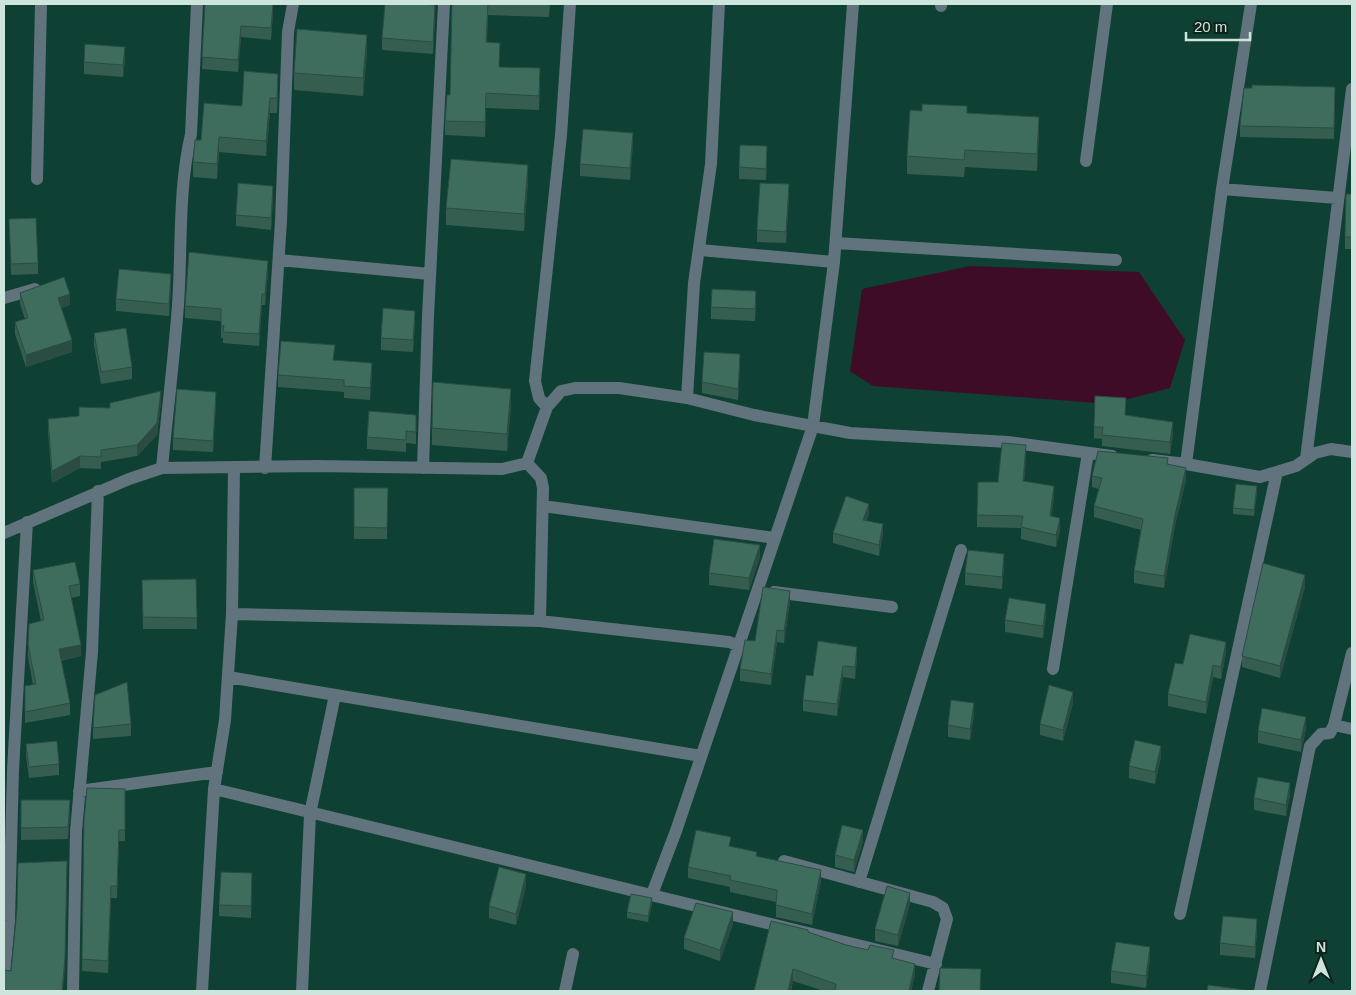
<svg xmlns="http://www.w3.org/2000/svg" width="1356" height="995" viewBox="0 0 1356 995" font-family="Arial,sans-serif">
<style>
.water{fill:#3f0c28}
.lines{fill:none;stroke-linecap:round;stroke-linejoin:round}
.minor{stroke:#61737c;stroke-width:12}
.wall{fill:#355e51}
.shaded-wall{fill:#2b4c42}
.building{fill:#3e6d5e;stroke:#2b4c42}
</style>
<rect width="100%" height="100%" fill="#0e4033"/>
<path class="water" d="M970,266L1139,272L1185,340L1170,388L1110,404L873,386L850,371L862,289Z"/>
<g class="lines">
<path class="minor" d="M941,6V4
M1086,161L1107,4
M37,179L41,4
M1222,189L1337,198
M836,243L1116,260
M700,250L834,262
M279,260L430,274
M4,298L35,289
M687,398L694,283L711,164L719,4
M547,407L539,398L535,381L561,135L570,4
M1306,459L1352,89
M1152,460L1186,464L1260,477L1296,466L1315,453L1331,449L1352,452
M527,463L541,478L543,488L540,621
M1186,464L1222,189L1251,4
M162,468C167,414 174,359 178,305C182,248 178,190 191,134L197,4
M265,468L281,221L288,32L293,4
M423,468L428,316L444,4
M543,506L775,538
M4,533L129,479L162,468L318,466L502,469L527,463L547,407L561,391L575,388H619L687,398L754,415L850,433L1008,442L1112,456
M774,592L892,607
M232,614L540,621L729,642L737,645
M1053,669L1088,453
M228,677L701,756
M1334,725L1352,653
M214,789L936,964
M79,791L217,772
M784,861L933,902L943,908L947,919L928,991
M859,882L961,550
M652,894L676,831L813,426L834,262L853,4
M1180,914L1277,472
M4,976L9,921L13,770L27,522
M73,991L76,831L92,652L98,491
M202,991L214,789L225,720L232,614L234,468
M302,991L310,814L335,695
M565,991L573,954
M1260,991L1310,746L1321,734L1330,733L1334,725L1352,729"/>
</g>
<path class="wall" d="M205,4L273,14L271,40L241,37L238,72L202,69Z
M452,4H550L549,17L488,15L487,42L499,67L540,83L539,110L486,108L485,137L445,135V121L450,95Z
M435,17L433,54L382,50V38Z
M367,52L363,96L294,90V73Z
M125,59L123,77L84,74V62Z
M278,89L277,113H270L266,156L219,152L217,179L193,177V162L201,140L242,106Z
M1335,98L1334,139L1240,137V126Z
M967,113L1039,134L1037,171L965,167L964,177L907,174V156Z
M633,144L630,180L580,176V164Z
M767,158L766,180L739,179V167Z
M528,182L524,231L446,225V208Z
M1352,194V249H1345V237Z
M789,196L786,243L757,242V230Z
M273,198L271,230L236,226V215Z
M9,219L38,263V274L11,275Z
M268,272L265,305H262L259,346L223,343V338H221V321L185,318V306Z
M171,286L169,316L116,311V299Z
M20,293L70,305L61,308L72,352L26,367L15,334V322L25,319L20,304Z
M756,303L755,321L711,319V307Z
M415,322L413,352L381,350V338Z
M94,333L132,367V379L101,384L94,345Z
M334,360L372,374L370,400L344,398V392L278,387V375Z
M740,365L738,400L702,393V382Z
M161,402L157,435L137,456L101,462V469L80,468L52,483L48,431V419L79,416Z
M216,403L213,452L173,450V438Z
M511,406L507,451L432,445V428Z
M416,415V444L406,443V452L367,449V437Z
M1126,415L1173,434L1170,454L1102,446V439L1094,438V427Z
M1026,457L1024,482L1054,498L1051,517L1060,530L1056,547L1021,539V528L977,527V515L998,482Z
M1168,464L1186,480L1175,526L1164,588L1134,583V571L1141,530L1094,517V506L1099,489L1092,487V476Z
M354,488H388L387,539H354Z
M1257,492L1254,516L1233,514V508Z
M869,514L866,521L883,534L879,556L833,543V533Z
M760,557L749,590L709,585V573Z
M1004,566L1002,589L965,585V573Z
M33,570L80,584V596L71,598L81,656L61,661L70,703V715L25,723V712L33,685L28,657V645L41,621L33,582Z
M196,579L197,629H143L142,580Z
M1305,587L1280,678L1242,667V656Z
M790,602L784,643L777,642L771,685L740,681V669L755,641Z
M1046,616L1043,638L1005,632V620Z
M1226,653L1221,679L1213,677L1206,714L1168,706V694L1183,664Z
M857,659L855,679L843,677L837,716L803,711V700L813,676Z
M1073,703L1063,741L1040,735V724Z
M974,715L970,740L948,737V725Z
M131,724V736L93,739V728Z
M1306,729L1301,752L1258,743V731Z
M26,744L59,764V775L29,778L26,756Z
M1161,757L1155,784L1129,778V766Z
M125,789V841H119L117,898H111L108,973L82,971L84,820Z
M1290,794L1286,816L1254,810V798Z
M21,800L70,811L68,839L21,840Z
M863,841L854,872L835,867V855Z
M731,847L821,881L812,925L776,917V902L730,892V887L688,878V867Z
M252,885L251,918L219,916V905Z
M526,886L516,925L489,918V906Z
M652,904L648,922L627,918V912Z
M910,904L898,946L875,941V929Z
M733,924L720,961L684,949V938Z
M1257,931L1255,958L1220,955V943Z
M808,932L846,945L894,958L915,975L911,991H824L793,981L791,991H754Z
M1150,958L1146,988L1111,983V971Z"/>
<path class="shaded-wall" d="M273,4V14L271,40V28Z
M435,5V17L433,54V42Z
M241,26V37L238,72V60Z
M367,35V52L363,96V78Z
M125,47V59L123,77V65Z
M486,93V108L485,137V122Z
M270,98V113L266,156V141Z
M1039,117V134L1037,171V154Z
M633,133V144L630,180V168Z
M219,137V152L217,179V164Z
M767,146V158L766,180V169Z
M528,165V182L524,231V214Z
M789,184V196L786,243V232Z
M273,186V198L271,230V218Z
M268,261V272L265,305V294Z
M171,274V286L169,316V304Z
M70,294V305L58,310V298Z
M262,294V305L259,346V334Z
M415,311V322L413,352V340Z
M72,340V352L26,367V355Z
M740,354V365L738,400V389Z
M372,363V374L370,400V388Z
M511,389V406L507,451V434Z
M161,391V402L157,435L137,456V445Z
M216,392V403L213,452V441Z
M1173,422V434L1170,454V442Z
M1026,445V457L1023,493V481Z
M80,456V468L52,483V471Z
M1186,468V480L1175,526L1164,588V576L1175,515Z
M1054,486V498L1050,528V516Z
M869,504V514L863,530V520Z
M1060,518V530L1056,547V535Z
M883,524V534L879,556V545Z
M760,545V557L749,590V578Z
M1004,554V566L1002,589V577Z
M1305,575V587L1280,678V666Z
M790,591V602L784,643V631Z
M1046,604V616L1043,638V626Z
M777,630V642L771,685V674Z
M1226,642V653L1221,679V667Z
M81,645V656L59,661V649Z
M857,647V659L855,679V667Z
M1213,665V677L1206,714V702Z
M843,666V677L837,716V704Z
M1073,692V703L1063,741V730Z
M974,703V715L970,740V729Z
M1306,717V729L1301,752V740Z
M1161,746V757L1155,784V772Z
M1290,783V794L1286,816V805Z
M70,800V811L68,839V827Z
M863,830V841L854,872V860Z
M821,870V881L812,925V914Z
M67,874L65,970L63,991H62Z
M526,874V886L516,925V914Z
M111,886V898L108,973V961Z
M910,893V904L898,946V935Z
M652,898V904L648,922V916Z
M733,912V924L720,961V950Z
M1257,919V931L1255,958V947Z
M1150,947V958L1146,988V976Z
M915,964V975L911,991H909Z
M793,969V981L791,991H788Z"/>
<path class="building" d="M205,4H273L271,28L241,26L238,60L202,57Z
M385,4H418L435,5L433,42L382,38Z
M452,4H488L486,42L500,43L499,67L540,68L539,96L486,93L485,122L445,121L447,95H450Z
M297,29L367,35L363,78L294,73Z
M85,44L125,47L123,65L84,62Z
M244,71L278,74L277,98H270L266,141L219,137L217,164L193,162L195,140H201L204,103L242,106Z
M1252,85L1335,87L1334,128L1240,126L1244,88H1252Z
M922,104L967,106V113L1039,117L1037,154L965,150L964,160L907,156L910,110L922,111Z
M583,129L633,133L630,168L580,164Z
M740,145L767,146L766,169L739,167Z
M451,159L528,165L524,214L446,208Z
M238,183L273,186L271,218L236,215Z
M760,183L789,184L786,232L757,230Z
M1346,194H1352V237H1345Z
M36,218L38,263L11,264L9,219Z
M189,252L268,261L265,294H262L259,334L223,332L224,326H221V309L185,306Z
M119,269L171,274L169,304L116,299Z
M64,277L70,294L58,298L72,340L26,355L15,322L28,318L20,293Z
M712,289L756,291L755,309L711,307Z
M383,308L415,311L413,340L381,338Z
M126,328L132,367L101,372L94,333Z
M281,341L335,345L333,360L372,363L370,388L344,386V380L278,375Z
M704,352L740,354L738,389L702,382Z
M433,382L511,389L507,434L432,428Z
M177,389L216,392L213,441L173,438Z
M161,391L157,423L137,445L101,450V457L80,456L52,471L48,419L79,416V407L110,408V403Z
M1095,396L1126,398L1125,415L1173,422L1170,442L1102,435L1103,427H1094Z
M369,411L416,415V432L406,431V440L367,437Z
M1002,443L1026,445L1023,481L1054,486L1050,516L1060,518L1056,535L1021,527L1023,516L977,515L978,482H998Z
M1098,451L1168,458L1167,464L1186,468L1175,515L1164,576L1134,571L1143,519L1094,506L1102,478L1092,476Z
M1236,484L1257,486L1254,510L1233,508Z
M354,488H388L387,528L354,527Z
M846,496L869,504L863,520L883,524L879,545L833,533Z
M714,539L760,545L749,578L709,573Z
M968,550L1004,554L1002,577L965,573Z
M75,562L80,584L69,586L81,645L59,649L70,703L25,712V686L36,684L28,645L29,624L44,620L33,570Z
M1263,563L1305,575L1280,666L1242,656Z
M196,579L197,618L143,617L142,580Z
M763,587L790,591L784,631L777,630L771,674L740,669L745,640L755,641Z
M1009,598L1046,604L1043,626L1005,620Z
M1190,634L1226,642L1221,667L1213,665L1206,702L1168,694L1175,663L1183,664Z
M818,641L857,647L855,667L843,666L837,704L803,700L806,675L813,676Z
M127,682L131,724L93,728L95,695Z
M1049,685L1073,692L1063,730L1040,724Z
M951,700L974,703L970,729L948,725Z
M1262,708L1306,717L1301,740L1258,731Z
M1135,740L1161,746L1155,772L1129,766Z
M57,741L59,764L29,767L26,744Z
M1258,777L1290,783L1286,805L1254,798Z
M87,788L125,789V830H119L117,886H111L108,961L82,959L84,820Z
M21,800H70L68,827L21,828Z
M842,825L863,830L854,860L835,855Z
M696,830L731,837L729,846L757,852L756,856L821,870L812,914L776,905L777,890L730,880L731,876L688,867Z
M67,861L65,958L62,991H4V970L11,971L17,909L18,863Z
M499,867L526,874L516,914L489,906Z
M221,872L252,873L251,906L219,905Z
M887,886L910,893L898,935L875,929Z
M631,894L652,898L648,916L627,912Z
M696,903L733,912L720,950L684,938Z
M1223,916L1257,919L1255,947L1220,943Z
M771,921L808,930V932L846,945L868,950L870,945L894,950L892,958L915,964L909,991H835L836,984L793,969L788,991H754Z
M1116,942L1150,947L1146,976L1111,971Z
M940,968L981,969L980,991H939Z
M1208,985L1245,990V991H1207Z"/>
<rect width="1356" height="995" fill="none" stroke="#cde5dc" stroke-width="10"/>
<g transform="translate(1321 960)" stroke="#0f231d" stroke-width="4" paint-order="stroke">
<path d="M0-4L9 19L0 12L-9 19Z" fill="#cde5dc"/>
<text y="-8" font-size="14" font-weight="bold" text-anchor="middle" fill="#cde5dc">N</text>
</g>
<path d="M1186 32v8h64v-8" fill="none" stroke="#cde5dc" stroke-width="2.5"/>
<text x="1194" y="32" font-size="15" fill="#cde5dc" stroke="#0f231d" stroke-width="4" paint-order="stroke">20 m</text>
</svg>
